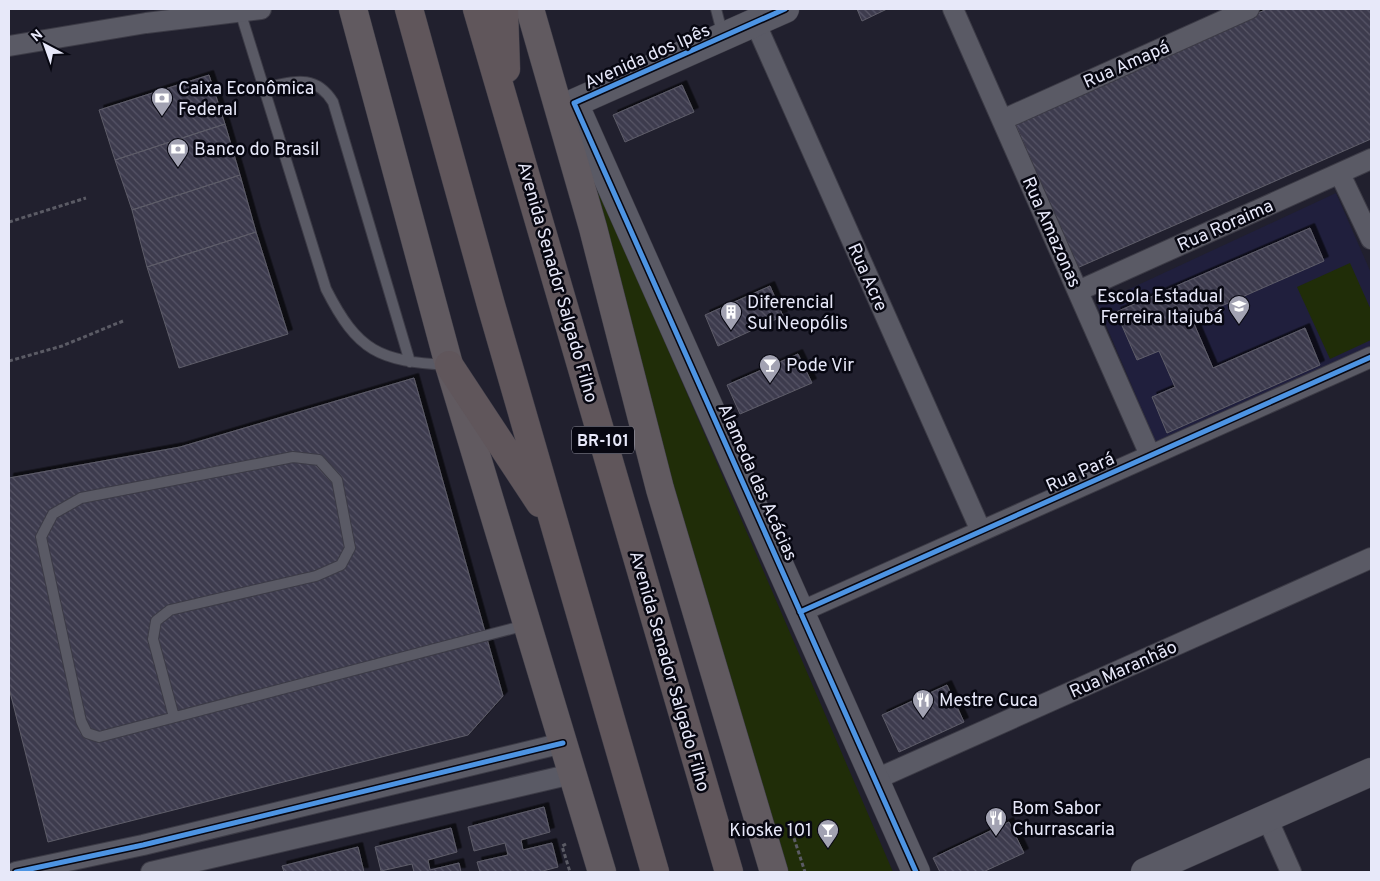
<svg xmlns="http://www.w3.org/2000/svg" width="1380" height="881" viewBox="0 0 1380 881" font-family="Overpass,sans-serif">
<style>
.built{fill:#201f3d}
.park{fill:#202d08}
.building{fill:url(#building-back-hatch);stroke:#5e5d69;filter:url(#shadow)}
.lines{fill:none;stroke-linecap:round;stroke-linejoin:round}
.lane-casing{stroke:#3c3b46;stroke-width:12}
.street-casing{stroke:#3c3b46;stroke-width:22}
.secondary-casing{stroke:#3c3b46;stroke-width:29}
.primary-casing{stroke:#3c3b46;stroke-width:29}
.highway-casing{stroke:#3c3b46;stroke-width:29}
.path{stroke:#5b5b65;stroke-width:3;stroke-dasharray:4 2.5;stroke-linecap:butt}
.lane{stroke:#5a5a65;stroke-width:10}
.street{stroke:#5a5a65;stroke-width:20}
.secondary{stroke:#5a5a65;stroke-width:28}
.primary{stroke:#615a60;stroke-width:28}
.highway{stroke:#60565b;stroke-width:28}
.cycleway-casing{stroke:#070711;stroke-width:8}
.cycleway{stroke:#4d94e3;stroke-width:5}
.labels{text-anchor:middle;stroke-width:5;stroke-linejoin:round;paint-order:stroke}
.shield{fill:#070711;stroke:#a4a4b3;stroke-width:1}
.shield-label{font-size:16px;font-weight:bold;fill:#e7e8f9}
.street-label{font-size:18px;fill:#e7e8f9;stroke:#070711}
.poi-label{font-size:18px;fill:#e7e8f9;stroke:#070711;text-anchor:start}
</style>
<defs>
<pattern id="building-back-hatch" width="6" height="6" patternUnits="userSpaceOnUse" patternTransform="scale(1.25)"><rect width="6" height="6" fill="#3c3a4d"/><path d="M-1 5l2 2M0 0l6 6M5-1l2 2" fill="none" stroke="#585667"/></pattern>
<filter id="shadow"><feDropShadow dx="4.5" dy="-4.5" stdDeviation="0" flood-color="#0009"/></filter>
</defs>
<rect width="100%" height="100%" fill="#21202e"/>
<path class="built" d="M1336,193L1371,273V346L1157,445L1097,304Z"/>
<path class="park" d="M561,111L577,138L893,872H781Z
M1350,263L1371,310V340L1330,359L1297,287Z"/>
<path class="building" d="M857,9H887L862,21Z
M1267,9H1371V139L1077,268L1015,123Z
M209,75L225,124L115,160L99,110Z
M682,85L694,112L625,142L613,115Z
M225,124L240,175L132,210L115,160Z
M240,175L256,232L147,267L132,210Z
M1310,228L1324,261L1192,319L1213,368L1305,328L1320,365L1167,433L1152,397L1175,387L1159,351L1137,360L1116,312Z
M256,232L288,334L179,368L147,267Z
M770,286L783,316L718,346L705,315Z
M798,354L812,383L740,414L727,385Z
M414,378L503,696L468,735L48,842L9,688V478L180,447Z
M947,685L964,722L899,752L882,715Z
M544,807L550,832L521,840L523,850L552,843L558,867L539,872H480L477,862L508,855L505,843L474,851L468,827Z
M1009,822L1024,853L983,872H940L933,858Z
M451,828L457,852L428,860L430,870L459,863L461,872H414L412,864L381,871L375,847Z
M358,847L364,872H284L282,866Z"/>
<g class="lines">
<g class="lane-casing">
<path id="lane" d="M716,9L723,36
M240,11L326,289C358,352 379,361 448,365
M264,88C293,82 315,73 333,102L410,362
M174,717L153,639L156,621L170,610L316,576L341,565L350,548L337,480L319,460L293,457L81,498L53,514L41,537L81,721L87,733L99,737L526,625"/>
</g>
<g class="street-casing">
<path id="street" d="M953,9L1150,455
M755,22L981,531
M9,46L146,23L261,9
M1002,120L1249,9
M1340,174L1371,239
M1078,291L1371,159
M800,612L1371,357
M874,780L1371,558
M1267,818L1291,872
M16,872L143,845L563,743
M151,872L572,774"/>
</g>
<g class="secondary-casing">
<path id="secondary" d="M785,9L574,103L916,872
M1145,872L1371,772"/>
</g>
<g class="primary-casing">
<path id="primary" d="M353,9L449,365L602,872
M530,9L593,228L660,489L774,872"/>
</g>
<g class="highway-casing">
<path id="highway" d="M409,9L491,305L655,872
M477,9L729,872
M504,9L506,69
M449,365L540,503"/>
</g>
<path class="path" d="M9,222L86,198
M9,361L62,346L123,321
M792,832L805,872
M566,844L562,846L570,872"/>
<use href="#lane" class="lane"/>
<use href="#street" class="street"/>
<use href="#secondary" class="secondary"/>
<use href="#primary" class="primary"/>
<use href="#highway" class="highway"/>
<g class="cycleway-casing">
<path id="cycleway" d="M785,9L574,103L916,872
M800,612L1371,357
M16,872L143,845L563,743"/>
</g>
<use href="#cycleway" class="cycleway"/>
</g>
<defs>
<g id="bank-pin" transform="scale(1.125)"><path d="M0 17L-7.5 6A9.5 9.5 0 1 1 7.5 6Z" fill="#a2a2b2" stroke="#070711"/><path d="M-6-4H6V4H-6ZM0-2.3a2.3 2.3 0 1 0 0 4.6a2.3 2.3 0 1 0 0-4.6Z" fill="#fff"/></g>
<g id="school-pin" transform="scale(1.125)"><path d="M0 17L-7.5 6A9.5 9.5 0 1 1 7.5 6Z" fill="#a2a2b2" stroke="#070711"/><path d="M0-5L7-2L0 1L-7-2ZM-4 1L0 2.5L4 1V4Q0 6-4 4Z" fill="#fff"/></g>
<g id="building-pin" transform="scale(1.125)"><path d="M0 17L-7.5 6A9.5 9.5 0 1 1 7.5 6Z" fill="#a2a2b2" stroke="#070711"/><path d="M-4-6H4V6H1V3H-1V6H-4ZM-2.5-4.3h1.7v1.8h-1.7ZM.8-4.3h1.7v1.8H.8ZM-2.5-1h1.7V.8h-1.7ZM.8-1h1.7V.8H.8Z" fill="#fff"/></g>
<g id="bar-pin" transform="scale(1.125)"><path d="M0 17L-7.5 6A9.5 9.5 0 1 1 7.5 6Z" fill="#a2a2b2" stroke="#070711"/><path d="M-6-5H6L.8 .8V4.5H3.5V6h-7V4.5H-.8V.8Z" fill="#fff"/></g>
<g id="restaurant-pin" transform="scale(1.125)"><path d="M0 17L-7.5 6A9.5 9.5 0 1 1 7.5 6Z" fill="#a2a2b2" stroke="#070711"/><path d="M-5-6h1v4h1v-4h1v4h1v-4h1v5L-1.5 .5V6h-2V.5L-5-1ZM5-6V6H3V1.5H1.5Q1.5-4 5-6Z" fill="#fff"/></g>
</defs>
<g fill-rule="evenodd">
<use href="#bank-pin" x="162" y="98"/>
<use href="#bank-pin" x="178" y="149"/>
<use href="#school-pin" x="1239" y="306"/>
<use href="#building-pin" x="731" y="312"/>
<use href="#bar-pin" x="770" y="365"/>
<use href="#restaurant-pin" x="923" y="700"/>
<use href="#restaurant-pin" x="996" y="818"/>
<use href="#bar-pin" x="828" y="830"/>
</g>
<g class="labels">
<rect class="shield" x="572" y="426.5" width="62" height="27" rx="4"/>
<g class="shield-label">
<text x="603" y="446">BR-101</text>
</g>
<g class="street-label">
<text transform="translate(647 56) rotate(-24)" y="6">Avenida dos Ipês</text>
<text transform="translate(1126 64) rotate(-24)" y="6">Rua Amapá</text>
<text transform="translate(1225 225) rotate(-24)" y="6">Rua Roraima</text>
<text transform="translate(1052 232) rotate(66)" y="6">Rua Amazonas</text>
<text transform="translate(868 277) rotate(66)" y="6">Rua Acre</text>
<text transform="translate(558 282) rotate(74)" y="6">Avenida Senador Salgado Filho</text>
<text transform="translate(1080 472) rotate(-24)" y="6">Rua Pará</text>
<text transform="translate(758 482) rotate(66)" y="6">Alameda das Acácias</text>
<text transform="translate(1123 669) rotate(-24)" y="6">Rua Maranhão</text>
<text transform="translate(670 671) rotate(74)" y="6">Avenida Senador Salgado Filho</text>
</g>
<g class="poi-label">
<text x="178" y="94">Caixa Econômica<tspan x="178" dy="21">Federal</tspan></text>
<text x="194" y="155">Banco do Brasil</text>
<text x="1223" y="302" text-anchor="end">Escola Estadual<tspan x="1223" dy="21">Ferreira Itajubá</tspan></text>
<text x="747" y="308">Diferencial<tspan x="747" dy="21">Sul Neopólis</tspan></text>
<text x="786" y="371">Pode Vir</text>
<text x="939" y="706">Mestre Cuca</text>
<text x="1012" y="814">Bom Sabor<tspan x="1012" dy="21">Churrascaria</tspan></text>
<text x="812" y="836" text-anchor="end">Kioske 101</text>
</g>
</g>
<rect width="1380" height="881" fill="none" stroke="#e7e8f9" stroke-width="20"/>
<g transform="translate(45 45) rotate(319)" stroke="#070711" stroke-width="4" paint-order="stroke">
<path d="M0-4L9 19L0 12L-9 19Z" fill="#e7e8f9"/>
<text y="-8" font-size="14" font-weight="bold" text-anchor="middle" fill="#e7e8f9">N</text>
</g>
</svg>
